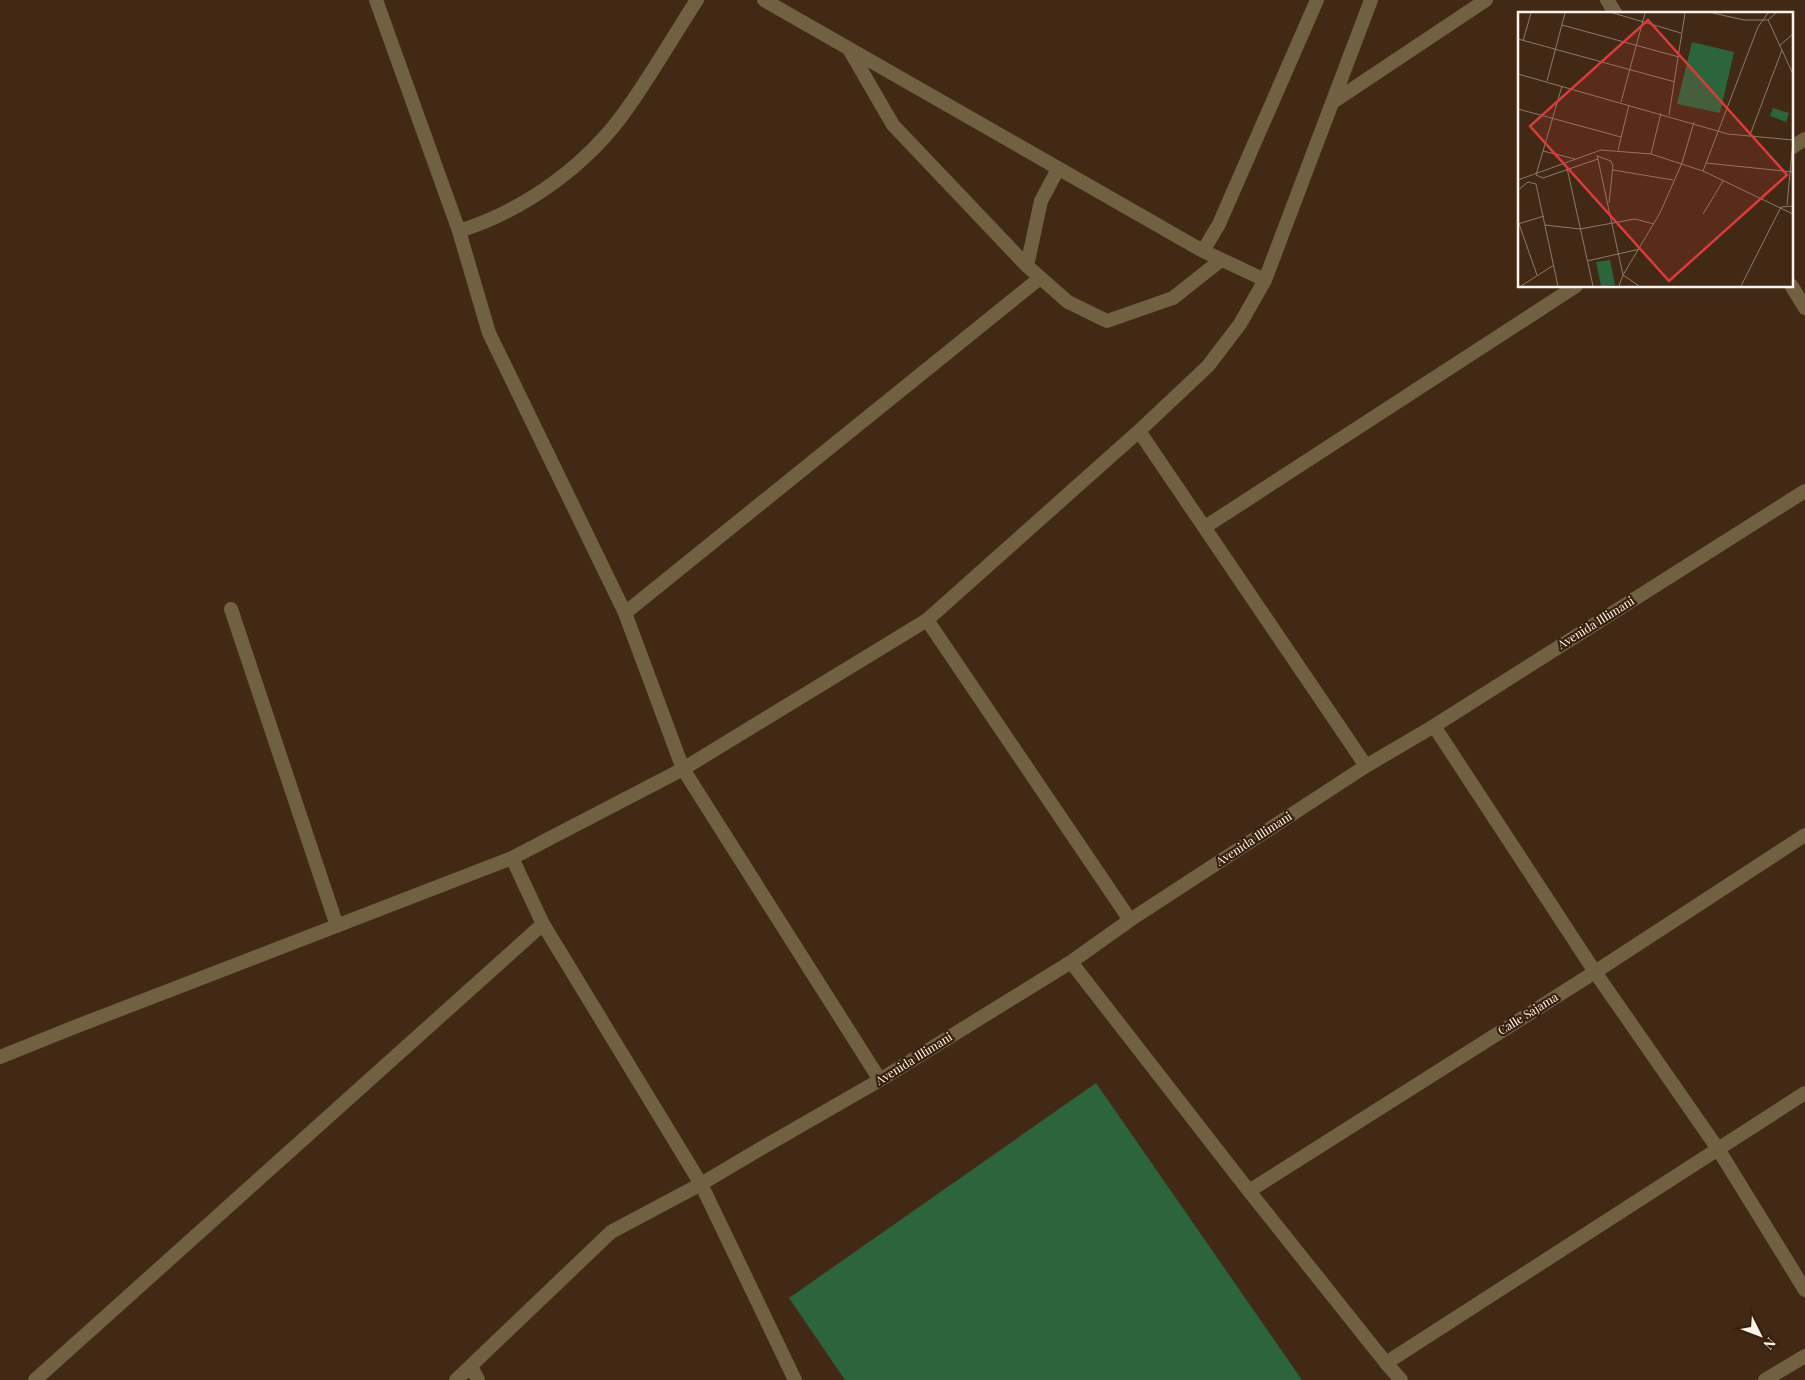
<svg xmlns="http://www.w3.org/2000/svg" width="1805" height="1380" viewBox="0 0 1805 1380" font-family="'Playfair Display',serif">
<style>
.green{fill:#2c653c}
.lines{fill:none;stroke-linecap:round;stroke-linejoin:round}
.minor{stroke:#716142;stroke-width:14}
.labels{text-anchor:middle;stroke-width:4.5;stroke-linejoin:round;paint-order:stroke}
.street-label{font-size:12px;fill:#fdf3ec;stroke:#381f0c}
.inset-road{fill:none;stroke:#8d7a6c;stroke-width:1}
.view{fill:#da3c3c;fill-opacity:0.15;stroke:#da3c3c;stroke-width:2.5}
.inset-edge{fill:none;stroke:#fdf3ec;stroke-width:2.5}
</style>
<rect width="100%" height="100%" fill="#422916"/>
<path class="green" d="M1096,1083L1302,1380H845L789,1298Z"/>
<g class="lines">
<path class="minor" d="M376,0L459,231L489,333L625,613L683,769L880,1080
M764,0L1203,251L1265,280
M1607,0L1616,14
M849,49L893,125L1027,266L1068,302L1107,321L1173,298L1221,260
M1333,102L1486,0
M1791,148L1805,139
M459,231C526,210 589,164 629,106C653,72 674,35 697,0
M1203,251L1219,224L1317,0
M1027,266L1041,201L1058,169
M1791,285L1805,308
M1139,431L1366,766
M1205,527L1576,286
M231,609L337,926
M625,613L1040,278
M927,620L1130,920
M1434,726L1595,972L1718,1149L1805,1290
M512,858L543,924L701,1184L795,1380
M1071,962L1249,1191L1386,1363L1401,1380
M0,1057L72,1028L512,858L683,769L927,620L1139,431L1208,366L1240,324L1265,280L1371,0
M1249,1191L1595,972L1805,835
M1386,1363L1805,1093
M471,1366L478,1380
M35,1380L543,924
M456,1380L611,1232L701,1184L760,1149L880,1080L1071,962L1130,920L1366,766L1434,726L1805,491
M1765,1380L1805,1356"/>
</g>
<g class="labels">
<g class="street-label">
<text transform="translate(1596 623) rotate(-32)" y="4">Avenida Illimani</text>
<text transform="translate(1254 839) rotate(-33)" y="4">Avenida Illimani</text>
<text transform="translate(1528 1014) rotate(-32)" y="4">Calle Sajama</text>
<text transform="translate(914 1059) rotate(-32)" y="4">Avenida Illimani</text>
</g>
</g>
<g transform="translate(1518 12)">
<rect width="275" height="275" fill="#422916"/>
<path d="M174,30L216,40L202,101L159,92ZM255,96L271,101L268,110L252,104ZM92,248L97,273L83,274L78,250Z" fill="#2c653c"/>
<path class="inset-road" d="M95,1L163,21M195,1L226,8H250L258,1M250,8L275,62M44,13L161,45M0,27L157,70M5,29L13,1M261,34L275,22M0,62L210,122L275,128M29,69L47,1M44,74L18,163L25,166L80,147M103,90L127,1M0,97L103,125M151,103L167,1M232,123L264,38M100,138L111,93M25,139L57,147M133,142L143,101M79,143L105,263L101,274M79,144L93,149L95,154L91,191M188,151L275,160M49,156L75,274M95,158L155,168M185,159L240,15L250,1M0,168L83,138L133,142L185,159L275,202M0,178L10,170L18,172L40,274M269,193L275,129M185,202L205,169M0,209L19,263M0,212L26,204M27,213L62,217L117,207L136,212M69,249L122,237M3,274L36,253M121,274L105,263L142,201L164,151L176,110M223,274L263,195L275,194"/>
<path class="view" d="M130,8L269,163L151,269L12,114Z"/>
<rect width="275" height="275" class="inset-edge"/>
</g>
<g transform="translate(1760 1335) rotate(132)" stroke="#381f0c" stroke-width="4" paint-order="stroke">
<path d="M0-4L9 19L0 12L-9 19Z" fill="#fdf3ec"/>
<text y="-8" font-size="14" font-weight="bold" text-anchor="middle" fill="#fdf3ec">N</text>
</g>
</svg>
